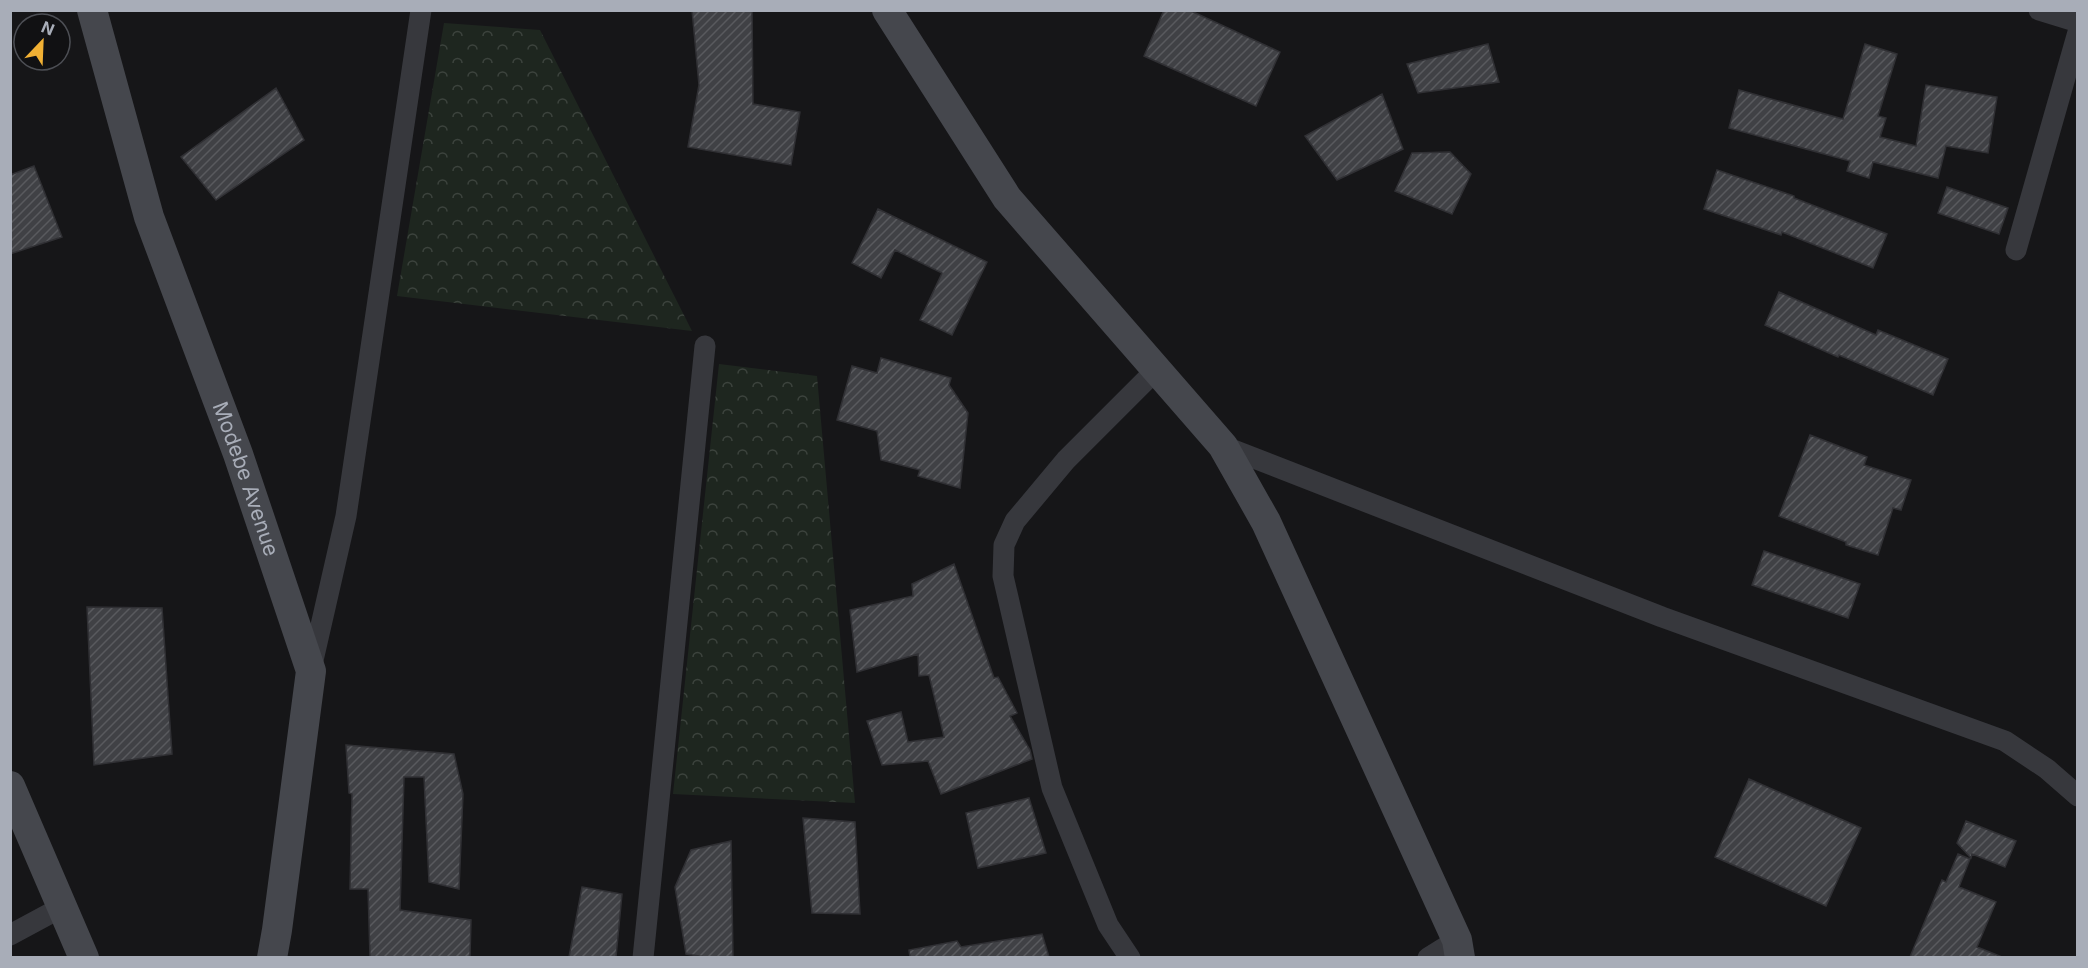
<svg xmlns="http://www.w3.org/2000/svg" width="2088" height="968" viewBox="0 0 2088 968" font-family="Inter,sans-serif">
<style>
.forest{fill:url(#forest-crowns)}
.building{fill:url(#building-hatch);stroke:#303034;stroke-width:1.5}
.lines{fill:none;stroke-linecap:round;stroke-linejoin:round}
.street{stroke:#37383d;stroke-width:21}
.secondary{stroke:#45474d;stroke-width:30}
.labels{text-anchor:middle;stroke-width:5;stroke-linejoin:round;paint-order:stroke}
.street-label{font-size:21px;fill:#a8adb8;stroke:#111113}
</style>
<defs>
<pattern id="forest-crowns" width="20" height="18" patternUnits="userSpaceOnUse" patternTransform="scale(1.5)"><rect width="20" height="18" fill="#1e261f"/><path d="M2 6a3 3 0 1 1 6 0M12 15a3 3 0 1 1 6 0" fill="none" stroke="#3c433d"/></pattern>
<pattern id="building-hatch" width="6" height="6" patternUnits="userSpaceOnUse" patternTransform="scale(1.5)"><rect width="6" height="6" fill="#404145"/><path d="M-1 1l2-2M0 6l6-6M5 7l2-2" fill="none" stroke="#595a5e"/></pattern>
</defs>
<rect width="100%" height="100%" fill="#161618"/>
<path class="forest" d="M444,23L540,30L692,331L397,296Z
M719,364L817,376L855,803L673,794Z"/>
<path class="building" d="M692,10H752L753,104L800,112L791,165L688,147L699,85Z
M1164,10H1189L1280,52L1256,106L1144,56Z
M1488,44L1499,82L1418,93L1407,64Z
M1865,44L1897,54L1878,116L1886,118L1880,137L1916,146L1926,85L1997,97L1988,153L1946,146L1938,178L1873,162L1869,178L1847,171L1850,161L1729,128L1739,90L1843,119Z
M276,88L304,140L216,200L181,157Z
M1382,94L1403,149L1337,180L1305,136Z
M1450,152L1471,174L1452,214L1395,191L1412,153Z
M34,166L62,237L10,254V175Z
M1717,170L1794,196V198L1887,234L1873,268L1782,232L1781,235L1704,209Z
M1947,187L2008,208L1999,234L1938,213Z
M878,209L987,262L952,335L920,320L942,273L895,250L881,278L852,263Z
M1779,292L1876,335L1878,330L1948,359L1933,395L1839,355L1838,357L1765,325Z
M881,358L951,378L949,385L968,413L960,488L918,476L920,470L881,460L877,431L837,420L852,366L877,373Z
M1810,435L1867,457L1864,465L1911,480L1901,510L1893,508L1878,555L1846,545V542L1779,516Z
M1764,551L1860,584L1848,618L1752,585Z
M954,564L994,678L998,677L1017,713L1010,716L1030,750L1032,759L941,794L928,761L882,765L867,721L901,712L908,742L944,737L929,675L919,676L918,654L857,672L850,610L913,596L912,584Z
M87,607L162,608L172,754L94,765Z
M346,745L454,754L463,794L459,889L429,882L424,777H404L400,910L471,920L470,957H370L368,889H350L352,794L349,793Z
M1749,779L1861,828L1826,906L1715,857Z
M1029,798L1046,853L978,868L966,813Z
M803,818L855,822L860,914L812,913Z
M1966,821L2016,841L2005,867L1972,854L1971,858L1957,843Z
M731,841L733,957H705L686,954L675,887L691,850Z
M1958,854L1970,859L1959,887L1996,902L1977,947L2002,957H1910L1942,880L1946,882Z
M582,887L622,894L616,957H569Z
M1042,934L1049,957H910L909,950L957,941L961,947Z"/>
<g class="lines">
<path class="street" d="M2039,10L2078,22
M2016,250L2078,32
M1223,446L1662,617L2005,741L2047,769L2078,796
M311,669L346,516L421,10
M10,935L62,907
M643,958L705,346
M1130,958L1108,925L1052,788L1003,576L1004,545L1015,521L1066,460L1156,370
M1428,958L1457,940"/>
<g class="secondary">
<path id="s1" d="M92,10L149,217L238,454L311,671L277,930L272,958"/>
<path d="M887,10L1007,198L1223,446L1266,522L1457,940L1460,958"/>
<path d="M10,786L84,958"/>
</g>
</g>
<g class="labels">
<g class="street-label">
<text dy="7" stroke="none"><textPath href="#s1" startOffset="494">Modebe Avenue</textPath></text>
</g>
</g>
<rect width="2088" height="968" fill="none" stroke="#a8adb8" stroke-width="24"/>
<g transform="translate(42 42) rotate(23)"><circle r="28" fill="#111113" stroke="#4d4f55" stroke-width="1.5"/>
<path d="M0-4.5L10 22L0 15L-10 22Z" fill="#f2b134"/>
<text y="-9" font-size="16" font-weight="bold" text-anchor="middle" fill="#a8adb8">N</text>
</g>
</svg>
